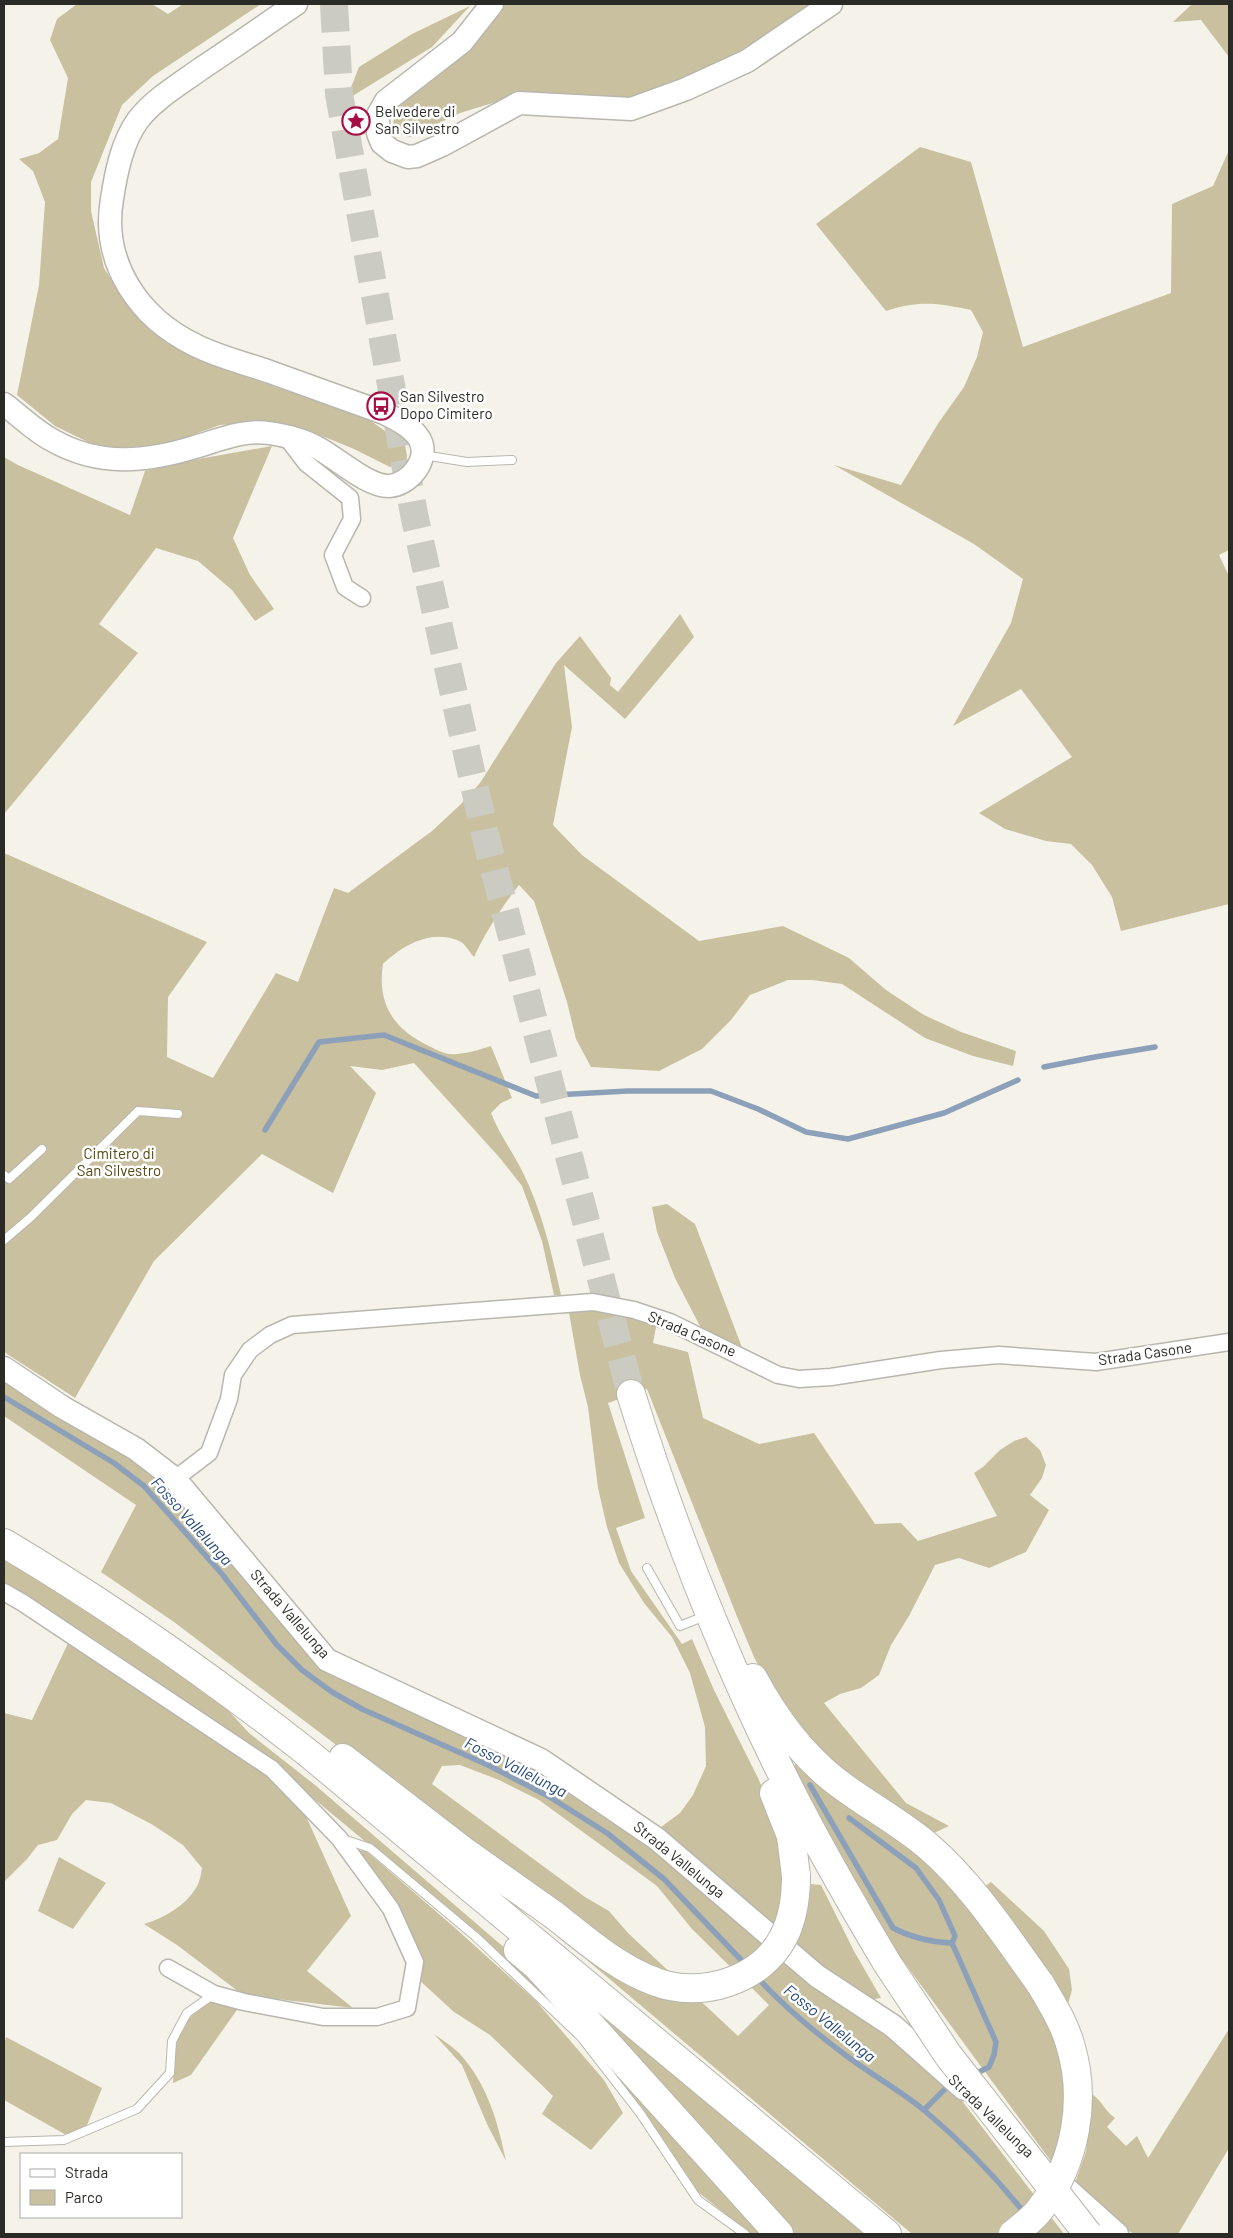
<svg xmlns="http://www.w3.org/2000/svg" width="1233" height="2238" viewBox="0 0 1233 2238" font-family="Barlow,sans-serif">
<style>
.green{fill:#c8c09f;fill-rule:evenodd}
.lines{fill:none;stroke-linecap:round;stroke-linejoin:round}
.stream{stroke:#8da0ba;stroke-width:5.5}
.highway-tunnel{stroke:#cccbc2;stroke-width:28;stroke-dasharray:28 14;stroke-linecap:butt}
.lane-casing{stroke:#b8b6ad;stroke-width:10}
.street-casing{stroke:#b8b6ad;stroke-width:19}
.secondary-casing{stroke:#b8b6ad;stroke-width:25}
.highway-casing{stroke:#b8b6ad;stroke-width:30}
.lane{stroke:#fff;stroke-width:8}
.street{stroke:#fff;stroke-width:16}
.secondary{stroke:#fff;stroke-width:22}
.highway{stroke:#fff;stroke-width:28}
.highway-bridge-casing{stroke:#b8b6ad;stroke-width:30;stroke-linecap:butt}
.highway-bridge{stroke:#fff;stroke-width:28}
.labels{text-anchor:middle;stroke-width:5;stroke-linejoin:round;paint-order:stroke}
.poi-label{font-size:15px;fill:#2a2a26;stroke:#fff;text-anchor:start}
.park-label{font-size:15px;fill:#544812;stroke:#fff}
.street-label{font-size:15px;fill:#2a2a26;stroke:#fff}
.water-label{font-size:16px;font-style:italic;fill:#244878;stroke:#fff}
</style>
<rect width="100%" height="100%" fill="#f5f3e9"/>
<path class="green" d="M77,4H152L168,14L183,4H261L153,76L122,105L91,182V211L104,268L128,306L168,344L241,375L368,419L405,445L407,456L406,464L390,467L354,449L310,431L263,422L220,425L170,443L112,449L88,442L55,426L17,395L39,285L45,202L33,171L19,159L39,153L58,139L68,78L50,40L57,19Z
M497,4H814L719,64L639,98H525L499,101L460,113L410,137C392,135 389,121 399,107Z
M1192,4H1229V57L1201,20L1173,22Z
M470,6L432,47L346,100L359,67L412,34Z
M920,147L971,162L1023,347L1171,293L1172,204L1213,186L1229,150V550L1219,555L1229,576V904L1121,931L1112,897L1092,865L1071,844L1046,841L1005,829L979,813L1072,757L1021,689L953,726L1011,623L1023,579L974,544L834,465L901,485L939,422L964,387L977,357L983,332L971,310C939,303 918,300 886,311L816,224Z
M272,446L233,538L250,575L274,609L255,621L232,590L198,561L156,548L99,624L138,653L4,814V457L18,465L130,515L145,471L204,458Z
M680,614L694,637L625,719L564,665L572,727L553,825L582,855L699,941L783,926L849,958L886,990L924,1015L961,1032L1016,1051L1013,1066L973,1056L925,1038L842,984L812,980H788L750,995L731,1020L702,1049L659,1071L591,1067L576,1039L567,1002L534,901L519,885C502,907 486,931 474,957C470,953 466,945 461,942C433,928 403,945 383,964C377,1002 392,1028 427,1045C433,1048 442,1053 449,1054C463,1055 478,1050 491,1046L512,1098L501,1103L491,1113C500,1136 515,1155 525,1177C543,1215 552,1255 561,1295H554L542,1241L522,1186L499,1157L414,1063L382,1070L350,1066L376,1093L333,1193L262,1154L154,1261L75,1398L4,1352V853L207,942L168,997L167,1057L213,1078L276,973L298,982L334,888L348,893L432,831L460,805L480,783L556,663L580,636L611,678L610,685L618,692Z
M667,1204L695,1224L743,1350L703,1332L675,1278L657,1232L652,1207Z
M599,1306L657,1322L653,1343L688,1352L703,1418L759,1444L814,1433L875,1524L901,1523L918,1541L997,1516L974,1473L983,1467L1000,1450L1014,1441L1026,1437L1040,1450L1046,1465L1042,1478L1030,1495L1049,1510L1026,1552L989,1568L959,1558L935,1565L909,1616L891,1645L879,1675L861,1688L840,1694L824,1703L906,1803L949,1826L934,1833L824,1759L774,1696L754,1657L738,1619L647,1389L608,1403L645,1518L616,1528L631,1571L682,1644L692,1639L714,1690L758,1778L779,1826L785,1863L782,1904L774,1926L657,1830L680,1813L693,1795L706,1766L705,1727L690,1673L672,1637L644,1603L619,1563L607,1527L598,1488L588,1407L580,1375L568,1307Z
M4,1377L166,1479L325,1665L524,1759L671,1856L930,2059L1064,2234H912L568,1944L579,1929L174,1622L101,1572L136,1505L4,1416ZM460,1765L499,1780L539,1800L657,1886L692,1929L769,2005L738,2036L628,1933L609,1911L585,1897L432,1784L442,1766Z
M4,1556L216,1697L249,1733L315,1785L534,1973L665,2122L728,2199L747,2182L613,2032L593,2003L871,2234H750L698,2192L614,2070L577,2028L481,1938L247,1743L94,1639L4,1582Z
M69,1641L272,1779L304,1812L351,1916L307,1971L353,2008L243,1995L177,1945L144,1924C164,1918 185,1906 196,1888C200,1882 201,1874 202,1868L183,1845L153,1825L111,1803L86,1800L72,1814L57,1840L38,1845L27,1859L4,1882V1713L32,1720Z
M796,1762L886,1826L951,1884L1032,1993L1049,2022L1065,2073L1066,2120L1053,2164L898,1954L826,1830L794,1767Z
M351,1850L366,1851L454,1927L536,2001L604,2080L623,2113L591,2150L542,2114L553,2096L490,2035L454,2012L418,1979L409,1940Z
M59,1857L106,1883L73,1929L38,1911Z
M991,1882L1044,1931L1069,1969L1072,1990L1068,2004L1052,1975L984,1887Z
M811,1884L821,1885L854,1951L881,1998L867,2000L796,1946L807,1912Z
M215,1998L239,2007L191,2075L173,2083C176,2036 174,2025 215,1998Z
M1229,2029V2148L1178,2234H1134L1119,2225L1073,2188L1086,2152L1092,2094C1102,2101 1105,2111 1115,2118L1107,2127L1126,2146L1137,2136L1148,2158Z
M434,2034C442,2040 452,2046 459,2053C487,2083 498,2122 506,2161L487,2124L462,2065Z
M6,2037L102,2088L85,2130L68,2136L4,2100V2046Z"/>
<g class="lines">
<path class="stream" d="M1044,1067L1095,1057L1155,1047
M265,1130L319,1042L384,1035L536,1096L628,1091H711L758,1109L806,1132L848,1139L944,1113L1018,1080
M4,1397L114,1463L144,1486L222,1574L277,1645L302,1670L332,1692L362,1709L490,1766L548,1796L607,1833L664,1879L746,1965
M810,1785L893,1928C912,1938 931,1942 952,1943
M849,1818L916,1868L939,1900L955,1936L952,1943L996,2042L994,2055L989,2067L979,2072
M756,1976C782,2005 812,2030 844,2054C870,2074 900,2090 925,2111C963,2143 996,2177 1026,2215
M924,2110L947,2087"/>
<path class="highway-tunnel" d="M334,4L339,94L414,514L484,830L631,1394"/>
<g class="lane-casing">
<path id="lane" d="M423,455L467,462L512,460
M4,1175L9,1179L42,1149
M4,1240L31,1217L138,1111L178,1114
M647,1568L680,1626L705,1616
M343,1839L370,1848L476,1937L581,2037L640,2113L698,2200L745,2234
M4,2142L64,2140L137,2109L170,2073L172,2041L187,2013L214,1994"/>
</g>
<g class="street-casing">
<path id="street" d="M287,438L306,463L350,498L352,519L333,555L345,587L362,598
M175,1479L209,1453L229,1399L233,1375L250,1350L270,1335L292,1325L593,1302L634,1310L670,1322L778,1375L799,1379L831,1377L941,1360L999,1355L1096,1362L1229,1342
M4,1592L23,1603L272,1769L339,1838L391,1909L415,1962L407,2008L377,2017H323L244,2002L214,1994L168,1968"/>
</g>
<g class="secondary-casing">
<path id="secondary" d="M492,4L462,42L386,101L378,115V133L382,143L392,151L408,157L417,156L442,145L519,103L631,109L686,89L747,61L831,4
M4,404C20,416 35,431 52,440C99,467 146,462 195,447C219,440 244,429 269,433C283,435 304,440 316,447C336,457 368,487 389,486C409,485 430,460 420,440C413,427 396,419 384,413C346,399 308,386 270,372C245,363 218,357 195,345C139,318 101,263 112,199C116,173 122,142 138,120C154,99 180,84 202,68C234,47 265,25 296,4
M4,1368L62,1407L136,1449L175,1479L327,1660L541,1760L657,1839L817,1976L893,2026L964,2089
M1060,2183L1117,2234"/>
</g>
<g class="highway-casing">
<path id="highway" d="M631,1394C672,1525 721,1651 782,1774C814,1839 850,1901 887,1963
M4,1543C110,1606 211,1677 308,1753L887,2234
M753,1678C773,1715 799,1752 833,1779C863,1803 899,1821 929,1847C973,1885 1007,1938 1041,1985
M343,1758L465,1852L554,1915
M774,1793L791,1836L796,1876
M518,1950L537,1966L567,1999L779,2234"/>
</g>
<use href="#lane" class="lane"/>
<use href="#street" class="street"/>
<use href="#secondary" class="secondary"/>
<use href="#highway" class="highway"/>
<g class="highway-bridge-casing">
<path id="highway-bridge" d="M554,1915C586,1940 617,1968 656,1982C700,1999 760,1981 783,1938C793,1919 796,1898 796,1876
M887,1963L948,2055L1088,2234
M1013,2234C1023,2226 1034,2218 1041,2208C1076,2162 1087,2099 1070,2044C1064,2023 1052,2004 1041,1985"/>
</g>
<use href="#highway-bridge" class="highway-bridge"/>
</g>
<defs>
<g id="sight-ring" transform="scale(1.4375)"><circle r="9.5" fill="#fff" stroke="#a60f46" stroke-width="1.5"/><path d="M0-6L1.8-2.2L6-1.7L2.9 1.2L3.7 5.4L0 3.3L-3.7 5.4L-2.9 1.2L-6-1.7L-1.8-2.2Z" fill="#a60f46"/></g>
<g id="bus-ring" transform="scale(1.4375)"><circle r="9.5" fill="#fff" stroke="#a60f46" stroke-width="1.5"/><path d="M-5-6H5V4H4V6H2V4H-2V6H-4V4H-5ZM-3.5-4V0h7V-4ZM-3.5 1.2v1.5H-2V1.2ZM2 1.2v1.5H3.5V1.2Z" fill="#a60f46"/></g>
</defs>
<g fill-rule="evenodd">
<use href="#sight-ring" x="356" y="121"/>
<use href="#bus-ring" x="381" y="406"/>
</g>
<g class="labels">
<g class="poi-label">
<text x="375" y="117">Belvedere di<tspan x="375" dy="17">San Silvestro</tspan></text>
<text x="400" y="402">San Silvestro<tspan x="400" dy="17">Dopo Cimitero</tspan></text>
</g>
<g class="park-label">
<text x="119" y="1159">Cimitero di<tspan x="119" dy="17">San Silvestro</tspan></text>
</g>
<g class="street-label">
<text transform="translate(692 1334) rotate(23)" y="5">Strada Casone</text>
<text transform="translate(1145 1354) rotate(-8)" y="5">Strada Casone</text>
<text transform="translate(290 1614) rotate(49)" y="5">Strada Vallelunga</text>
<text transform="translate(679 1860) rotate(39)" y="5">Strada Vallelunga</text>
<text transform="translate(991 2116) rotate(44)" y="5">Strada Vallelunga</text>
</g>
<g class="water-label">
<text transform="translate(192 1521) rotate(48)" y="6">Fosso Vallelunga</text>
<text transform="translate(516 1767) rotate(27)" y="6">Fosso Vallelunga</text>
<text transform="translate(830 2023) rotate(39)" y="6">Fosso Vallelunga</text>
</g>
</g>
<rect width="1233" height="2238" fill="none" stroke="#2a2a26" stroke-width="10"/>
<rect x="20" y="2153" width="162" height="65" fill="#ffffff" stroke="#aaaaa8"/>
<rect x="30" y="2169" width="25" height="8" fill="#ffffff" stroke="#aaaaa8"/>
<text x="65" y="2178" font-size="15" fill="#2a2a26">Strada</text>
<rect x="30" y="2190" width="25" height="15" fill="#c8c09f" stroke="#aaaaa8"/>
<text x="65" y="2203" font-size="15" fill="#2a2a26">Parco</text>
</svg>
